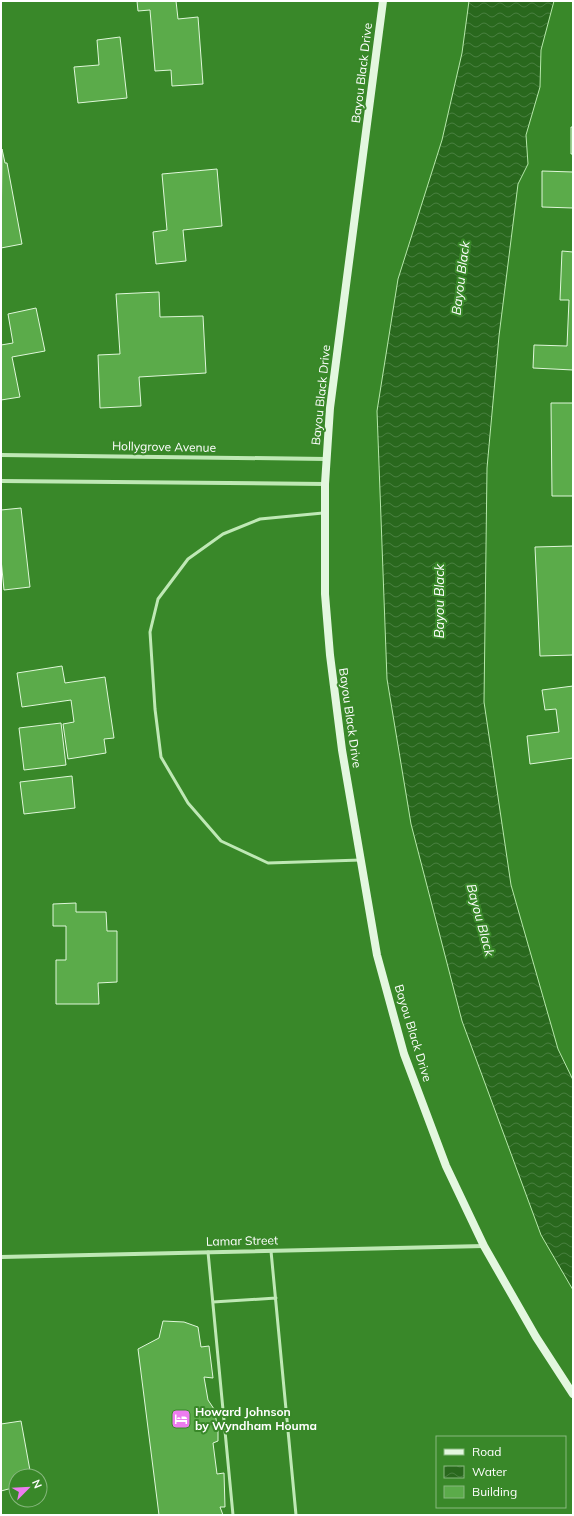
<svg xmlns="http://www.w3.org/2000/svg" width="574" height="1516" viewBox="0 0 574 1516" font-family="Mulish,sans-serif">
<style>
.water{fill:url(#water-waves);stroke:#b6e8aa}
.building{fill:#5bab4a;stroke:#dff7d9}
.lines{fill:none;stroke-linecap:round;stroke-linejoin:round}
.lane{stroke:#bfe8b5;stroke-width:3}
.street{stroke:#bfe8b5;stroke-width:4}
.secondary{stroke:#e3f7df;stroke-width:8}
.labels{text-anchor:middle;stroke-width:4;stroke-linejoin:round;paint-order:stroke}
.street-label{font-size:12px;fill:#fff;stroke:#398829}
.poi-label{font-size:12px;font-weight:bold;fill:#fff;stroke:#398829;text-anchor:start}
.water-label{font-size:13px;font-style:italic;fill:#fff;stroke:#398829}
</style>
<defs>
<pattern id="water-waves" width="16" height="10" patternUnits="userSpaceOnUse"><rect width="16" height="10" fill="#29681d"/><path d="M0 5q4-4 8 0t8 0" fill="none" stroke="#497f3f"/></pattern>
</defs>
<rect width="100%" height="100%" fill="#398829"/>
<path class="water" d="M469,1H554L541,50L540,87L526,135L528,164L518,184L499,336L487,468L484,702L511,885L558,1049L573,1080V1290L541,1235L462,1021L411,824L387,679L377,411L398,279L442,140L462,53Z"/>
<path class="building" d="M137,1H176L178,19L198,17L203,84L172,86L171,70L155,71L150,10L138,11Z
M120,37L127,98L78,103L74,67L99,65L97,40Z
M571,127H573V154H571Z
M2,149L5,163H7L22,244L1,248Z
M217,169L222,226L183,230L186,261L156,264L153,232L167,230L162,174Z
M542,171L573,172V208L542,207Z
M562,251L573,252V370L533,368L534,345L567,346L569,300H560Z
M159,292L160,317L203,316L206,373L139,377L141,406L100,408L98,355L120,354L116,294Z
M36,308L45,351L12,357L20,397L1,400V345L13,343L8,314Z
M551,403H573V496H552Z
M21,508L30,587L4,590L1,559V510Z
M573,546V655L540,656L535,547Z
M62,666L65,683L105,677L114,738L104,739L106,753L68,759L63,724L74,722L71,700L22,707L17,673Z
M573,686V758L530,764L527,736L559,732L556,709L545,710L542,690Z
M61,723L66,765L24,770L19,728Z
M72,776L75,808L24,814L20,782Z
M76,903V912H106L107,931H117V982L98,983L99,1004H56V960H66V926H53V904Z
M163,1321L184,1322L198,1327L201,1347L209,1346L213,1378L204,1377L208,1400L214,1409L218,1429V1441L213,1443L217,1474L224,1473L225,1507H220L223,1515H159L138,1349L159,1338Z
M21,1421L31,1476H16V1487L1,1491V1424Z"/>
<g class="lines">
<path class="lane" d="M323,513L260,519L223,534L188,559L158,599L150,632L155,709L161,757L188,803L221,841L268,863L361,860
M271,1251L296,1515
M208,1252L233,1515
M213,1302L276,1298"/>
<path class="street" d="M1,455L327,459
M1,481L325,484
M1,1257L484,1246"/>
<path class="secondary" d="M383,1L330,408L325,484V594L330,655L342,750L377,955L404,1054L446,1166L484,1246L536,1337L573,1394"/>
</g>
<defs>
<g id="hotel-square" transform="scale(1)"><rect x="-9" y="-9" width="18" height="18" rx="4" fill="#ed7cef" stroke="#398829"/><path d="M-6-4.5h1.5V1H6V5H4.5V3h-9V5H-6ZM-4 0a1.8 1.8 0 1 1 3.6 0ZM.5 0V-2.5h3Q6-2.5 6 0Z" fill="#fff"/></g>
</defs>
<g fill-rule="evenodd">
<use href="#hotel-square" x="181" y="1419"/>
</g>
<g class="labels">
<g class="street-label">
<text transform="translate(362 73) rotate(-83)" y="4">Bayou Black Drive</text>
<text transform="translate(321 395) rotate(-84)" y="4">Bayou Black Drive</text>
<text transform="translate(164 447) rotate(1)" y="4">Hollygrove Avenue</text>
<text transform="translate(350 718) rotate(82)" y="4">Bayou Black Drive</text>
<text transform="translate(413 1033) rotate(73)" y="4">Bayou Black Drive</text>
<text transform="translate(242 1241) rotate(-1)" y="4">Lamar Street</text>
</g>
<g class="poi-label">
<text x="195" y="1416">Howard Johnson<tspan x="195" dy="14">by Wyndham Houma</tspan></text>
</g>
<g class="water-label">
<text transform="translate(460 278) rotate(-83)" y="5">Bayou Black</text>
<text transform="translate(439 601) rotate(-90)" y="5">Bayou Black</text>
<text transform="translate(481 920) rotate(75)" y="5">Bayou Black</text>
</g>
</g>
<rect width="574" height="1516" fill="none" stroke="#ffffff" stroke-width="4"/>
<rect x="436" y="1436" width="130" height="72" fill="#398829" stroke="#88b87f"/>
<rect x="444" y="1449" width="20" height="6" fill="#e3f7df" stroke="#88b87f"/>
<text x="472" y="1456" font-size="12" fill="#ffffff">Road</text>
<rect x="444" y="1466" width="20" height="12" fill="url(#water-waves)" stroke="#88b87f"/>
<text x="472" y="1476" font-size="12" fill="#ffffff">Water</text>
<rect x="444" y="1486" width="20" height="12" fill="#5bab4a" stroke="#88b87f"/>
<text x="472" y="1496" font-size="12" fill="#ffffff">Building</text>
<g transform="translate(28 1488) rotate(66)"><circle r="19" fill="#398829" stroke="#88b87f"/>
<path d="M0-3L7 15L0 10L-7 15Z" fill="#ed7cef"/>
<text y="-6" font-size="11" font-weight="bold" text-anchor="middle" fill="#ffffff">N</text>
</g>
</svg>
